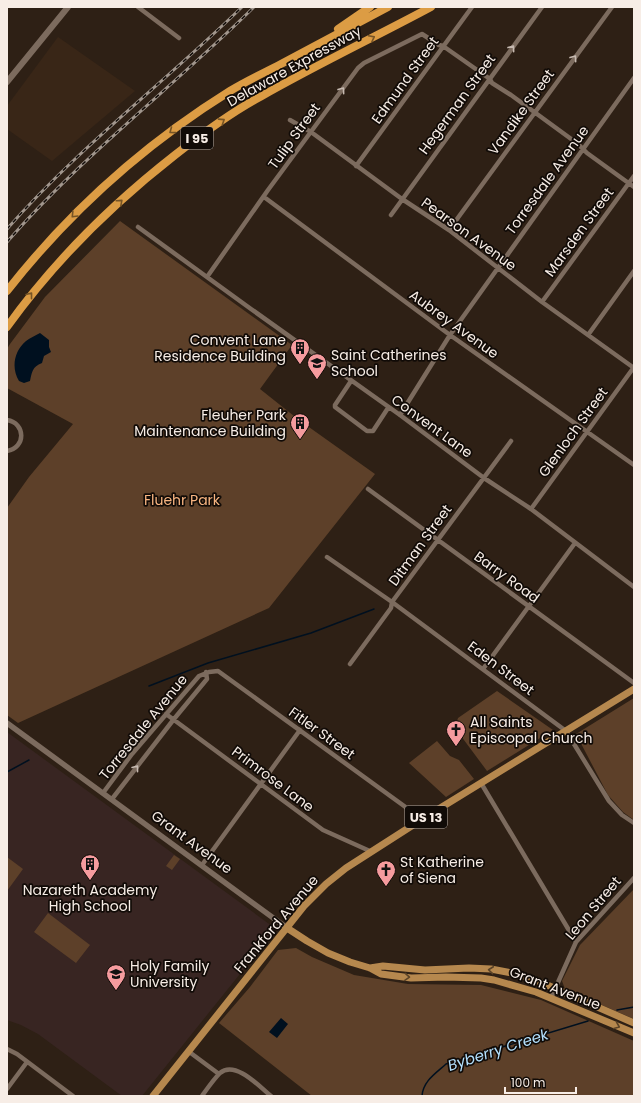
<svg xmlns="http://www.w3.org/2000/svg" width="641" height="1103" viewBox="0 0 641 1103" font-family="Poppins,sans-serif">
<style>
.built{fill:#392617}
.education{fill:#382522}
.green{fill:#5d4029}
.water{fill:#00101f}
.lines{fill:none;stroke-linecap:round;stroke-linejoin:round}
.stream{stroke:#00101f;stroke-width:1.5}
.minor{stroke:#7c6b5e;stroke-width:4.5}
.tertiary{stroke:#7c6b5e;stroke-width:5.5}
.secondary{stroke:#7c6b5e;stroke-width:6}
.primary{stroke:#b6884e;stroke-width:7}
.motorway{stroke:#dc9c44;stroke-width:8}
.rail-casing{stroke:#a1968d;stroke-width:3}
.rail{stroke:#110b07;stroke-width:1.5;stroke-dasharray:4.5;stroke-linecap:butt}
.oneway{stroke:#765426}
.oneway2{stroke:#c6b9b0}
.oneway3{stroke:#5b4327}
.labels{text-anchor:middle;stroke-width:3.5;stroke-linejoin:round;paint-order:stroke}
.shield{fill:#110b07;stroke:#b2a9a3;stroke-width:1}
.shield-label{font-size:13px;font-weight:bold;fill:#f7ede6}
.street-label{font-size:14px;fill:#f7ede6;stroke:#110b07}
.poi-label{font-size:14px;fill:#f7ede6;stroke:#110b07;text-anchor:start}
.park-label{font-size:14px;fill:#f8b581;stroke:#110b07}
.water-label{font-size:15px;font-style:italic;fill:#b3e0fd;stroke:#110b07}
</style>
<rect width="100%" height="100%" fill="#2e2015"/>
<path class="built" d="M58,37L135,91L52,161L7,129V106Z"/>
<path class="education" d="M7,732L276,929L142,1096H122L38,1034L21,1025L7,1020Z"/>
<path class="green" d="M120,221L292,345L260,389L299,420L375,474L269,608L18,723L7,715V508L29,477L73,424L7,388V349L10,344L45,297Z
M497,691L553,730L487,771L461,736L456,724L458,718Z
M634,698V820L623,812L608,795L576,734Z
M437,741L450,756L459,760L474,779L446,797L409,763Z
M174,855L180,859L172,870L166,866Z
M7,857L23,869L7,891Z
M634,889V1019L565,989L562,981L580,945Z
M48,913L90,945L76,963L34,932Z
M296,948L312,957L354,975L408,984L481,985L541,1000L634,1041V1096H312L219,1023L250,987L278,950Z"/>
<path class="water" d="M40,333L49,340V347L51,352L44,356L42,363C32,367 32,372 30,381L24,383L19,381C11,368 14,351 26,341C30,338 36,335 40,333Z
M281,1018L288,1024L277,1038L269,1032Z"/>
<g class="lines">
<path class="stream" d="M149,686L208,663L311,633L374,609
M7,772L29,760
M617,1010L634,1007
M422,1096C423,1081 436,1073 446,1064L588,1021"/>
<path class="minor" d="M138,7L179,38
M290,120L311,132L402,199L449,230L542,302L634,368
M356,166L472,7
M264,197L450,335L634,465
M391,215L542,7
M138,227L251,309L400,415L484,478L531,509L634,587
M449,230L612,7
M207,277L268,190L358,68L364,63L422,34L439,45L443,46L490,79L492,83L511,95L578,144L587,153L634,187
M542,302L634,176
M588,335L634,271
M351,381L335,405V407L367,431H373L388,408
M400,415L450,335L634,78
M7,420C26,423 26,448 7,451
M368,489L634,683
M531,509L634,367
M327,557L392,602L566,731L609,801L622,815L634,823
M350,664L391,608L392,602L511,441
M483,669L575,543
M166,714L323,830L372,852
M481,783L576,942
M103,793L132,754L199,676L209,672L218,671L422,819
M112,799L174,719L207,679L206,672
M202,865L300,730
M551,998L576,942L634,878
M7,1049L17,1054L73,1096
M188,1051L219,1074
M7,1089L27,1062
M202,1096C207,1089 213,1080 220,1073C235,1060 259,1086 271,1096"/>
<path class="tertiary" d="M7,723L287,928"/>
<path class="secondary" d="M7,82L68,7"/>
<path class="primary" d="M287,928L307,941L328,953L350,962L370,968L381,974L411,978L446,977L481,978L494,980L536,992L634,1033
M370,968L383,966L425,970L469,968L491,969L517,974L538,981L634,1023
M153,1096L304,906L326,884L346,868L424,818L634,689"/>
<path class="motorway" d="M338,29L370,7
M7,291C69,212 145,144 230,91C246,81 264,73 281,64C316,45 352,26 388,7
M7,327C55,260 111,205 175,155C202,134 230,113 260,97C316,65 375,37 431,7"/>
<g class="rail-casing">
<path id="rail" d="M7,229C78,148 165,82 242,7
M7,242C82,156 173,87 254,7"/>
</g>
<use href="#rail" class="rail"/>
</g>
<defs><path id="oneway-chevron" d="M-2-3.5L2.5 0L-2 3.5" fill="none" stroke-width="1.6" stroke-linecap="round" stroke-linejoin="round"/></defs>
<g class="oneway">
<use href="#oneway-chevron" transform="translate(372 38) rotate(-27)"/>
<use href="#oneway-chevron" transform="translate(222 121) rotate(-33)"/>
<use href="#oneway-chevron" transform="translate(172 131) rotate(143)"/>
<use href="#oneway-chevron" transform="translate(120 202) rotate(-42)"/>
<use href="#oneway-chevron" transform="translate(74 215) rotate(134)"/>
<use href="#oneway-chevron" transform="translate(30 295) rotate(-52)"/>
</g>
<g class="oneway2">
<use href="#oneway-chevron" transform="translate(512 48) rotate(-54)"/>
<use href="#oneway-chevron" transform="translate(574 58) rotate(-54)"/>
<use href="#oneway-chevron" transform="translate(342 90) rotate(-54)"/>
<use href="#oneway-chevron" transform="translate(136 768) rotate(-52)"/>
</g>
<g class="oneway3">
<use href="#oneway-chevron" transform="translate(491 970) rotate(-174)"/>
<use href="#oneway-chevron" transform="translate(407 977) rotate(4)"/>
<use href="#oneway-chevron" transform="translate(617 1026) rotate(23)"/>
</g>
<defs>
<g id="building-pin" transform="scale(1)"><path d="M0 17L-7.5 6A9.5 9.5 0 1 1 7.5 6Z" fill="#f59b9e" stroke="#110b07"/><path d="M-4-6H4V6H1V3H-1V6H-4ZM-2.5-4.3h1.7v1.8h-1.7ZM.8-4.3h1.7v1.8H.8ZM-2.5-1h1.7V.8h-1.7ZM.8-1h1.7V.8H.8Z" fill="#111"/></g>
<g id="school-pin" transform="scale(1)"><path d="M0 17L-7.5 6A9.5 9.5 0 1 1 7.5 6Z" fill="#f59b9e" stroke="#110b07"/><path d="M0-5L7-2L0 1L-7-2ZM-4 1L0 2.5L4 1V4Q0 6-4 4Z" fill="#111"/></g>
<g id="church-pin" transform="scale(1)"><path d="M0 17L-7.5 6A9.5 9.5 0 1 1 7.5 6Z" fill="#f59b9e" stroke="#110b07"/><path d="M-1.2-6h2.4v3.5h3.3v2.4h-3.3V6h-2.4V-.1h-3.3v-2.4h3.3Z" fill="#111"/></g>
<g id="university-pin" transform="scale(1)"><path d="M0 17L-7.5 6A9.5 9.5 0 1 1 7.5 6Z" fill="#f59b9e" stroke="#110b07"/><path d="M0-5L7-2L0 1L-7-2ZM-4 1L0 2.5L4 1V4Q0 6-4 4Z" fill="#111"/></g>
</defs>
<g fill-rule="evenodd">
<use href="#building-pin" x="300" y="348"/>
<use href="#school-pin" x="317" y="363"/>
<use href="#building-pin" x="300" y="423"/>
<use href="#church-pin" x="456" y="730"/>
<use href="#building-pin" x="90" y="864"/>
<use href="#church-pin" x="386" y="870"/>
<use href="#university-pin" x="116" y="974"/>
</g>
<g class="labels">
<g class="shield">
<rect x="181" y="127" width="32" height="22" rx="3"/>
<rect x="405" y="806" width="42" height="22" rx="3"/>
</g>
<g class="shield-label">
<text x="197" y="143">I 95</text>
<text x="426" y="822">US 13</text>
</g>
<g class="street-label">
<text transform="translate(294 66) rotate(-29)" y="5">Delaware Expressway</text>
<text transform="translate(405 80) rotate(-54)" y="5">Edmund Street</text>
<text transform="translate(457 104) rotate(-54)" y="5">Hegerman Street</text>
<text transform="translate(521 112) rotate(-54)" y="5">Vandike Street</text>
<text transform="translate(294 136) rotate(-54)" y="5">Tulip Street</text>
<text transform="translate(547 180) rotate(-54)" y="5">Torresdale Avenue</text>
<text transform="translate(579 232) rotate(-54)" y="5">Marsden Street</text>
<text transform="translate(469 234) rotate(36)" y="5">Pearson Avenue</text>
<text transform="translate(454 324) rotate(36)" y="5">Aubrey Avenue</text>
<text transform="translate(432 426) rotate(36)" y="5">Convent Lane</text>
<text transform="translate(573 432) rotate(-54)" y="5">Glenloch Street</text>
<text transform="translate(420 545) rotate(-54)" y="5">Ditman Street</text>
<text transform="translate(507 577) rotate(36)" y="5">Barry Road</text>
<text transform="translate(501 668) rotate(37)" y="5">Eden Street</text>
<text transform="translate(143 727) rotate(-51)" y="5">Torresdale Avenue</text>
<text transform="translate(322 733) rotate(36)" y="5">Fitler Street</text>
<text transform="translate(273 779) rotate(37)" y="5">Primrose Lane</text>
<text transform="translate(192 842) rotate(36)" y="5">Grant Avenue</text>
<text transform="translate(593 908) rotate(-50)" y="5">Leon Street</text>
<text transform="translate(276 924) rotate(-50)" y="5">Frankford Avenue</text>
<text transform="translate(555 988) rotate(21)" y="5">Grant Avenue</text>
</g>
<g class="poi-label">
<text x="286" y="345" text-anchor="end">Convent Lane<tspan x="286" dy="16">Residence Building</tspan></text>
<text x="331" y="360">Saint Catherines<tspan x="331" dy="16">School</tspan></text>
<text x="286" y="420" text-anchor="end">Fleuher Park<tspan x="286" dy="16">Maintenance Building</tspan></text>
<text x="470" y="727">All Saints<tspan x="470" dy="16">Episcopal Church</tspan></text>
<text x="400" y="867">St Katherine<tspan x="400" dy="16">of Siena</tspan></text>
<text x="90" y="895" text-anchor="middle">Nazareth Academy<tspan x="90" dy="16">High School</tspan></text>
<text x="130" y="971">Holy Family<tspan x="130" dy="16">University</tspan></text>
</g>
<g class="park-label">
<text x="182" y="505">Fluehr Park</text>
</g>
<g class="water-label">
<text transform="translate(498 1050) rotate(-18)" y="5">Byberry Creek</text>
</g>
</g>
<rect width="641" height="1103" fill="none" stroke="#f7ede6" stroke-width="16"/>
<path d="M505 1087v6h71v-6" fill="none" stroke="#f7ede6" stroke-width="2"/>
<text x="511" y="1087" font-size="12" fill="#f7ede6" stroke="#110b07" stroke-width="3" paint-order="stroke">100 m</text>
</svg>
